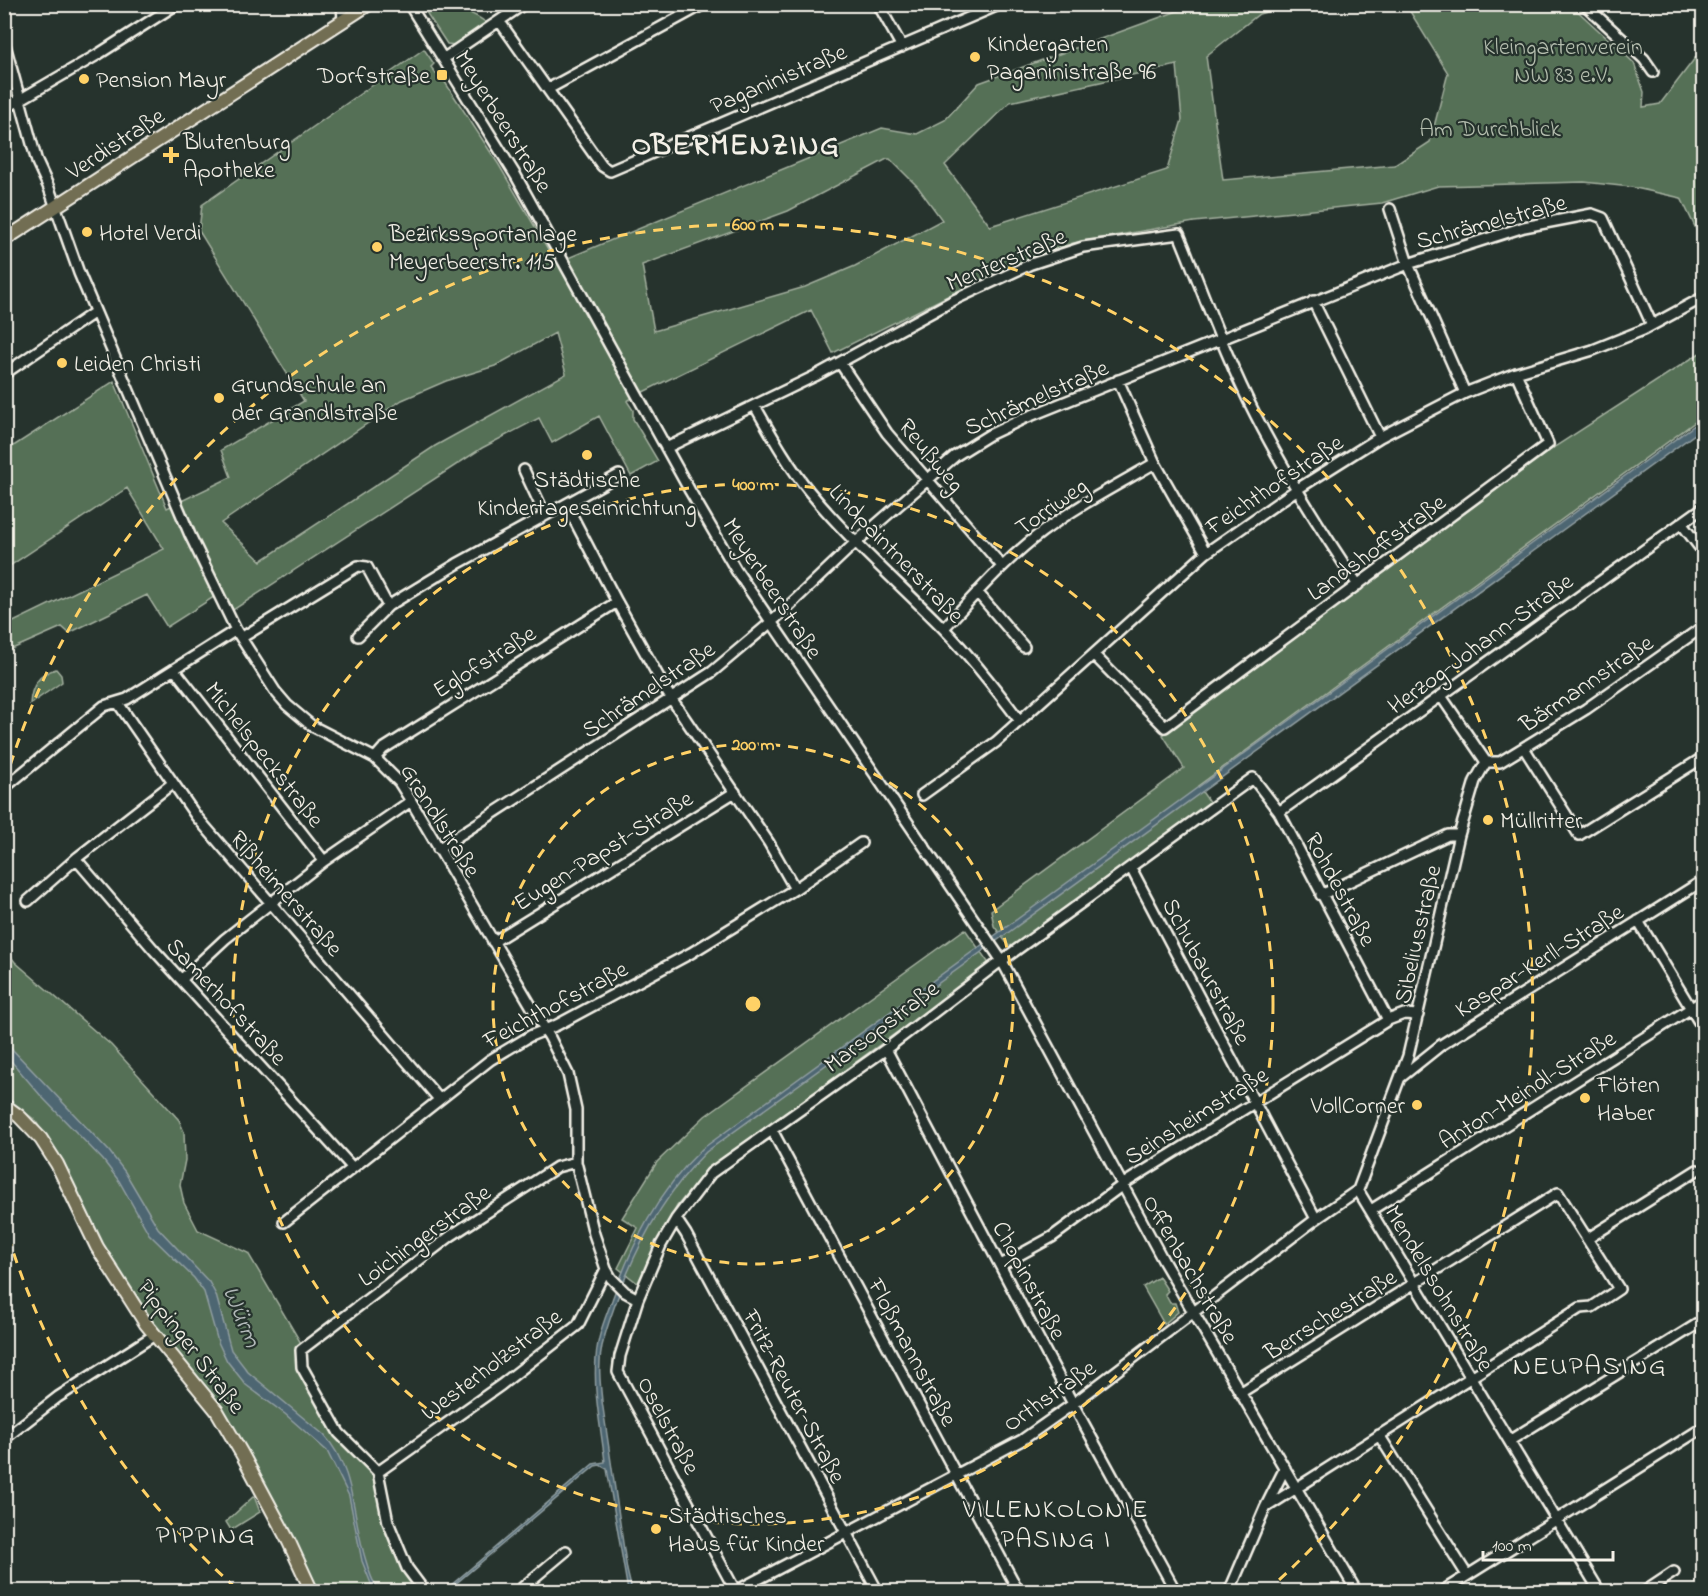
<svg xmlns="http://www.w3.org/2000/svg" width="1708" height="1596" viewBox="0 0 1708 1596" font-family="'Indie Flower',sans-serif">
<style>
.green{fill:#546f56;stroke:#a4b09f;stroke-width:1.5;fill-rule:evenodd}
.water{fill:#4e6672;stroke:#909ea1;stroke-width:1.5}
.lines{fill:none;stroke-linecap:round;stroke-linejoin:round}
.minor-casing{stroke:#f4f1e8;stroke-width:14}
.major-casing{stroke:#f4f1e8;stroke-width:16}
.minor{stroke:#26332d;stroke-width:9}
.major{stroke:#726e52;stroke-width:12}
.ring{fill:none;stroke:#ffd166;stroke-width:3;stroke-dasharray:10 8}
.poi-dot{fill:#ffd166;stroke:#26332d;stroke-width:2}
.labels{text-anchor:middle;stroke-width:4.5;stroke-linejoin:round;paint-order:stroke}
.poi-label{font-size:24px;fill:#f4f1e8;stroke:#26332d;text-anchor:start}
.park-label{font-size:24px;fill:#b4bdae;stroke:#26332d}
.street-label{font-size:24px;fill:#f4f1e8;stroke:#26332d}
.water-label{font-size:26px;font-style:italic;fill:#b2b9b9;stroke:#26332d}
.neighbourhood-label{font-size:26px;letter-spacing:1.5px;fill:#f4f1e8;stroke:#26332d}
.quarter-label{font-size:27px;letter-spacing:1.5px;fill:#f4f1e8;stroke:#26332d}
.district-label{font-size:30px;font-weight:bold;letter-spacing:1.5px;fill:#f4f1e8;stroke:#26332d}
.centre{fill:#ffd166;stroke:#26332d;stroke-width:3}
.ring-label{font-size:18px;text-anchor:middle;font-weight:bold;fill:#ffd166;stroke:#26332d;stroke-width:4.5;stroke-linejoin:round;paint-order:stroke}
</style>
<rect width="100%" height="100%" fill="#26332d"/>
<filter id="ink" filterUnits="userSpaceOnUse"><feTurbulence type="fractalNoise" baseFrequency=".0167" numOctaves="2"/><feDisplacementMap in="SourceGraphic" scale="12" xChannelSelector="R" yChannelSelector="G"/><feConvolveMatrix kernelMatrix="1 2 1 2 8 2 1 2 1" color-interpolation-filters="sRGB"/></filter>
<g filter="url(#ink)">
<path class="green" d="M434,5C454,6 473,12 488,24L456,45L447,44L424,9V6Z
M1194,5H1291L1259,14L1206,56L1223,180L1395,165L1430,142L1448,73L1406,5H1571L1634,63L1644,92L1643,107L1660,104L1702,49L1704,231L1698,233L1681,198L1631,187L1584,182L1438,186L1382,203L1194,222L1073,243L1006,267L833,353L811,310L639,394L627,401L633,410V419L658,461L631,476L599,416L552,443L539,418L482,448L233,610L223,591L167,627L147,595L69,633L62,627L5,652V626L164,549L127,488L5,569L4,449L15,445L114,381L167,508L231,477L221,450L304,401L199,231L202,205L424,49L434,64L431,67L436,74L439,73L499,165L556,263L882,128L917,134L945,120L979,83ZM1177,65L1182,120L1167,170L990,226L945,165L1010,102ZM887,159H890L918,187L942,220L855,266L805,287L654,331L642,265L788,211ZM555,333L566,374L435,446L261,561L221,523L402,400L446,381L495,366Z
M1703,351V416L1198,786L1210,803L1011,949L994,926L991,910L1184,768L1163,735L1556,446Z
M56,669L61,675L62,682L30,704C31,687 38,674 56,669Z
M965,929L990,965L708,1169L677,1206L654,1249L639,1284L618,1268L638,1228L622,1218L657,1162L705,1116Z
M5,949L15,962L111,1045L179,1120L184,1132L185,1160L180,1185L184,1203L198,1230L248,1253L305,1350L306,1365L342,1427L381,1470L391,1521L410,1569L429,1591H318L242,1441L218,1404L154,1329L108,1255L60,1160L35,1120L5,1097Z
M1159,1277L1168,1291L1165,1294L1170,1303H1175L1178,1312L1164,1324L1143,1287Z
M254,1496L260,1512L231,1530L226,1522Z"/>
<path class="water" d="M1703,419V428L706,1152C667,1191 641,1237 621,1289C614,1307 607,1326 602,1346C598,1364 600,1382 602,1401L627,1570L632,1591H628L607,1469L600,1465L595,1466L447,1591L443,1592L593,1464L605,1462C601,1428 593,1392 596,1358C597,1338 605,1318 612,1300C632,1244 658,1191 702,1149Z
M5,1037L11,1048L109,1151L125,1172L158,1228L209,1282L216,1295L231,1350L248,1372L324,1435C356,1470 352,1518 366,1561C369,1572 373,1582 378,1591H374L362,1561L349,1496L327,1451L285,1414L246,1385L227,1361L218,1342L204,1292L194,1278L149,1234L119,1181L103,1160L41,1096L5,1054Z"/>
<g class="lines">
<g class="minor-casing">
<path id="minor" d="M342,4L343,21
M409,4L516,176L690,491L736,570L1002,961L1164,1262L1357,1592
M878,4L902,47
M1584,4L1644,59L1653,72
M500,22L602,166L610,171L1001,4
M4,41L37,162L49,188L79,273L190,535L236,630L275,691L287,705L312,726L375,758L399,782L411,801L550,1038L568,1074L576,1110V1162L594,1234L606,1269L611,1278L625,1292L638,1299
M443,59L524,4
M548,89L704,4
M4,109L97,55L177,4
M1390,209L1408,264L1465,393
M1313,301L1380,437
M840,363L887,433L1002,566
M4,374L95,312
M1118,380L1155,463L1206,553
M755,406C771,434 788,465 809,491C850,541 899,583 944,629C972,658 996,689 1020,721
M666,448L815,376L956,299L1031,264L1083,247L1179,234C1204,295 1226,358 1256,416C1286,475 1321,530 1358,585
M524,470L545,515
M566,504L617,602L667,692L769,843L795,889
M1681,523L1704,553
M977,592L1024,647
M944,628C975,595 1005,560 1042,532C1077,506 1117,485 1155,463
M358,636L388,606L457,564L619,475
M241,638L358,566L367,567L388,606
M1094,655L1165,727L1548,444L1516,373
M175,670L324,861
M1441,696L1486,762
M118,703L196,816L439,1099
M1524,748L1579,835L1704,757
M375,758L383,749L617,602
M1486,762H1500L1586,709L1704,626
M4,788L104,706L127,699L236,630
M922,795L996,742L1206,553L1296,490L1380,437L1465,393L1516,373L1593,350L1643,330L1704,297
M1279,812L1704,507
M438,849L712,672L776,618L855,543L955,456L989,435L1025,418L1408,264L1524,227L1592,214L1603,218L1652,325
M76,859L154,950L352,1167
M1131,868L1316,1219
M1321,895L1448,835H1459
M28,901L78,857L173,783
M1638,921L1704,1030
M493,942L735,792
M182,979L225,939L324,861L411,801
M886,1049L1073,1404L1176,1592
M1401,1077L1441,1045L1704,880
M772,1130L1019,1592
M1358,1190L1600,1592
M1358,1190L1408,1056L1459,835L1475,781L1486,762
M1371,1210L1704,1000
M676,1219L686,1234L878,1592
M284,1222L490,1060L530,1036L557,1025L691,953L795,889L861,843
M1587,1239L1697,1170
M1001,1265L1052,1237L1128,1181L1388,1020L1404,1014L1418,1015
M1240,1393L1558,1193L1619,1289L1592,1307L1580,1308L1265,1508
M1379,1435L1467,1575
M4,1439L58,1397L153,1336
M1509,1441L1704,1320
M378,1472L501,1385L578,1325L606,1269
M736,1591L1022,1440L1073,1404L1316,1219L1358,1190
M425,1592L407,1568L388,1522L378,1472L339,1433L302,1367L301,1350L452,1235L557,1167L576,1162
M517,1592L566,1551
M736,1592L618,1372L620,1356L638,1299L661,1245L676,1219L711,1173L886,1049L997,964L1253,778L1279,812L1388,1020
M1229,1592L1265,1508L1285,1468
M1441,1592L1704,1427
M1644,1592L1674,1572"/>
</g>
<g class="major-casing">
<path id="major" d="M4,240L369,4
M4,1105L19,1116L41,1139L57,1164L97,1247L146,1324L217,1411L242,1454L289,1542L312,1592"/>
</g>
<use href="#minor" class="minor"/>
<use href="#major" class="major"/>
</g>
</g>
<g class="ring">
<circle cx="753" cy="1004" r="260"/>
<circle cx="753" cy="1004" r="520"/>
<path d="M236 1588A780 780 0 0 1 5 1226M5 782A780 780 0 1 1 1270 1588"/>
</g>
<g class="poi-dot">
<circle cx="975" cy="57" r="6"/>
<rect x="436" y="69" width="12" height="12" rx="3"/>
<circle cx="84" cy="79" r="6"/>
<path d="M168 146h6v6h6v6h-6v6h-6v-6h-6v-6h6z"/>
<circle cx="87" cy="232" r="6"/>
<circle cx="377" cy="247" r="6"/>
<circle cx="62" cy="363" r="6"/>
<circle cx="219" cy="398" r="6"/>
<circle cx="587" cy="455" r="6"/>
<circle cx="1488" cy="820" r="6"/>
<circle cx="1585" cy="1098" r="6"/>
<circle cx="1417" cy="1105" r="6"/>
<circle cx="656" cy="1529" r="6"/>
</g>
<g class="labels">
<g class="poi-label">
<text x="987" y="51">Kindergarten<tspan x="987" dy="28">Paganinistraße 96</tspan></text>
<text x="430" y="83" text-anchor="end">Dorfstraße</text>
<text x="96" y="87">Pension Mayr</text>
<text x="183" y="149">Blutenburg<tspan x="183" dy="28">Apotheke</tspan></text>
<text x="99" y="240">Hotel Verdi</text>
<text x="389" y="241">Bezirkssportanlage<tspan x="389" dy="28">Meyerbeerstr. 115</tspan></text>
<text x="74" y="371">Leiden Christi</text>
<text x="231" y="392">Grundschule an<tspan x="231" dy="28">der Grandlstraße</tspan></text>
<text x="587" y="487" text-anchor="middle">Städtische<tspan x="587" dy="28">Kindertageseinrichtung</tspan></text>
<text x="1500" y="828">Müllritter</text>
<text x="1597" y="1092">Flöten<tspan x="1597" dy="28">Haber</tspan></text>
<text x="1405" y="1113" text-anchor="end">VollCorner</text>
<text x="668" y="1523">Städtisches<tspan x="668" dy="28">Haus für Kinder</tspan></text>
</g>
<g class="park-label">
<text x="1563" y="54">Kleingartenverein<tspan x="1563" dy="28">NW 83 e.V.</tspan></text>
<text x="1490" y="136">Am Durchblick</text>
</g>
<g class="street-label">
<text transform="translate(778 78) rotate(-23)" y="8">Paganinistraße</text>
<text transform="translate(504 121) rotate(58)" y="8">Meyerbeerstraße</text>
<text transform="translate(115 143) rotate(-33)" y="8">Verdistraße</text>
<text transform="translate(1491 221) rotate(-15)" y="8">Schrämelstraße</text>
<text transform="translate(1006 259) rotate(-23)" y="8">Menterstraße</text>
<text transform="translate(1036 397) rotate(-24)" y="8">Schrämelstraße</text>
<text transform="translate(932 455) rotate(50)" y="8">Reußweg</text>
<text transform="translate(1274 484) rotate(-34)" y="8">Feichthofstraße</text>
<text transform="translate(1051 506) rotate(-35)" y="8">Torriweg</text>
<text transform="translate(1376 547) rotate(-36)" y="8">Landshoffstraße</text>
<text transform="translate(897 553) rotate(46)" y="8">Lindpaintnerstraße</text>
<text transform="translate(773 588) rotate(57)" y="8">Meyerbeerstraße</text>
<text transform="translate(1480 643) rotate(-36)" y="8">Herzog-Johann-Straße</text>
<text transform="translate(484 661) rotate(-32)" y="8">Eglofstraße</text>
<text transform="translate(1586 683) rotate(-34)" y="8">Bärmannstraße</text>
<text transform="translate(648 689) rotate(-34)" y="8">Schrämelstraße</text>
<text transform="translate(265 754) rotate(52)" y="8">Michelspeckstraße</text>
<text transform="translate(441 820) rotate(58)" y="8">Grandlstraße</text>
<text transform="translate(603 850) rotate(-32)" y="8">Eugen-Papst-Straße</text>
<text transform="translate(1341 889) rotate(62)" y="8">Rohdestraße</text>
<text transform="translate(287 893) rotate(49)" y="8">Rißheimerstraße</text>
<text transform="translate(1417 934) rotate(-77)" y="8">Sibeliusstraße</text>
<text transform="translate(1539 960) rotate(-32)" y="8">Kaspar-Kerll-Straße</text>
<text transform="translate(1207 971) rotate(62)" y="8">Schubaurstraße</text>
<text transform="translate(227 1001) rotate(47)" y="8">Samerhofstraße</text>
<text transform="translate(555 1004) rotate(-28)" y="8">Feichthofstraße</text>
<text transform="translate(881 1026) rotate(-37)" y="8">Marsopstraße</text>
<text transform="translate(1527 1089) rotate(-32)" y="8">Anton-Meindl-Straße</text>
<text transform="translate(1196 1115) rotate(-32)" y="8">Seinsheimstraße</text>
<text transform="translate(424 1235) rotate(-36)" y="8">Loichingerstraße</text>
<text transform="translate(1191 1269) rotate(60)" y="8">Offenbachstraße</text>
<text transform="translate(1030 1280) rotate(62)" y="8">Chopinstraße</text>
<text transform="translate(1440 1288) rotate(59)" y="8">Mendelssohnstraße</text>
<text transform="translate(1330 1314) rotate(-32)" y="8">Berrschestraße</text>
<text transform="translate(192 1346) rotate(53)" y="8">Pippinger Straße</text>
<text transform="translate(913 1352) rotate(62)" y="8">Floßmannstraße</text>
<text transform="translate(491 1364) rotate(-37)" y="8">Westerholzstraße</text>
<text transform="translate(1049 1395) rotate(-35)" y="8">Orthstraße</text>
<text transform="translate(795 1396) rotate(62)" y="8">Fritz-Reuter-Straße</text>
<text transform="translate(669 1425) rotate(62)" y="8">Oselstraße</text>
</g>
<g class="water-label">
<text transform="translate(243 1316) rotate(68)" y="9">Würm</text>
</g>
<g class="neighbourhood-label">
<text x="1056" y="1517">VILLENKOLONIE<tspan x="1056" dy="30">PASING I</tspan></text>
</g>
<g class="quarter-label">
<text x="1590" y="1374">NEUPASING</text>
<text x="206" y="1543">PIPPING</text>
</g>
<g class="district-label">
<text x="736" y="154">OBERMENZING</text>
</g>
</g>
<circle cx="753" cy="1004" r="9" class="centre"/>
<g class="ring-label">
<text x="753" y="230">600 m</text>
<text x="753" y="490">400 m</text>
<text x="753" y="750">200 m</text>
</g>
<rect width="1708" height="1596" fill="none" stroke="#26332d" stroke-width="24"/>
<rect x="12" y="12" width="1684" height="1572" fill="none" stroke="#f4f1e8" stroke-width="2" filter="url(#ink)"/>
<path d="M1483 1551v9h130v-9" fill="none" stroke="#f4f1e8" stroke-width="3"/>
<text x="1492" y="1551" font-size="18" fill="#f4f1e8" stroke="#26332d" stroke-width="4.5" paint-order="stroke">100 m</text>
</svg>
